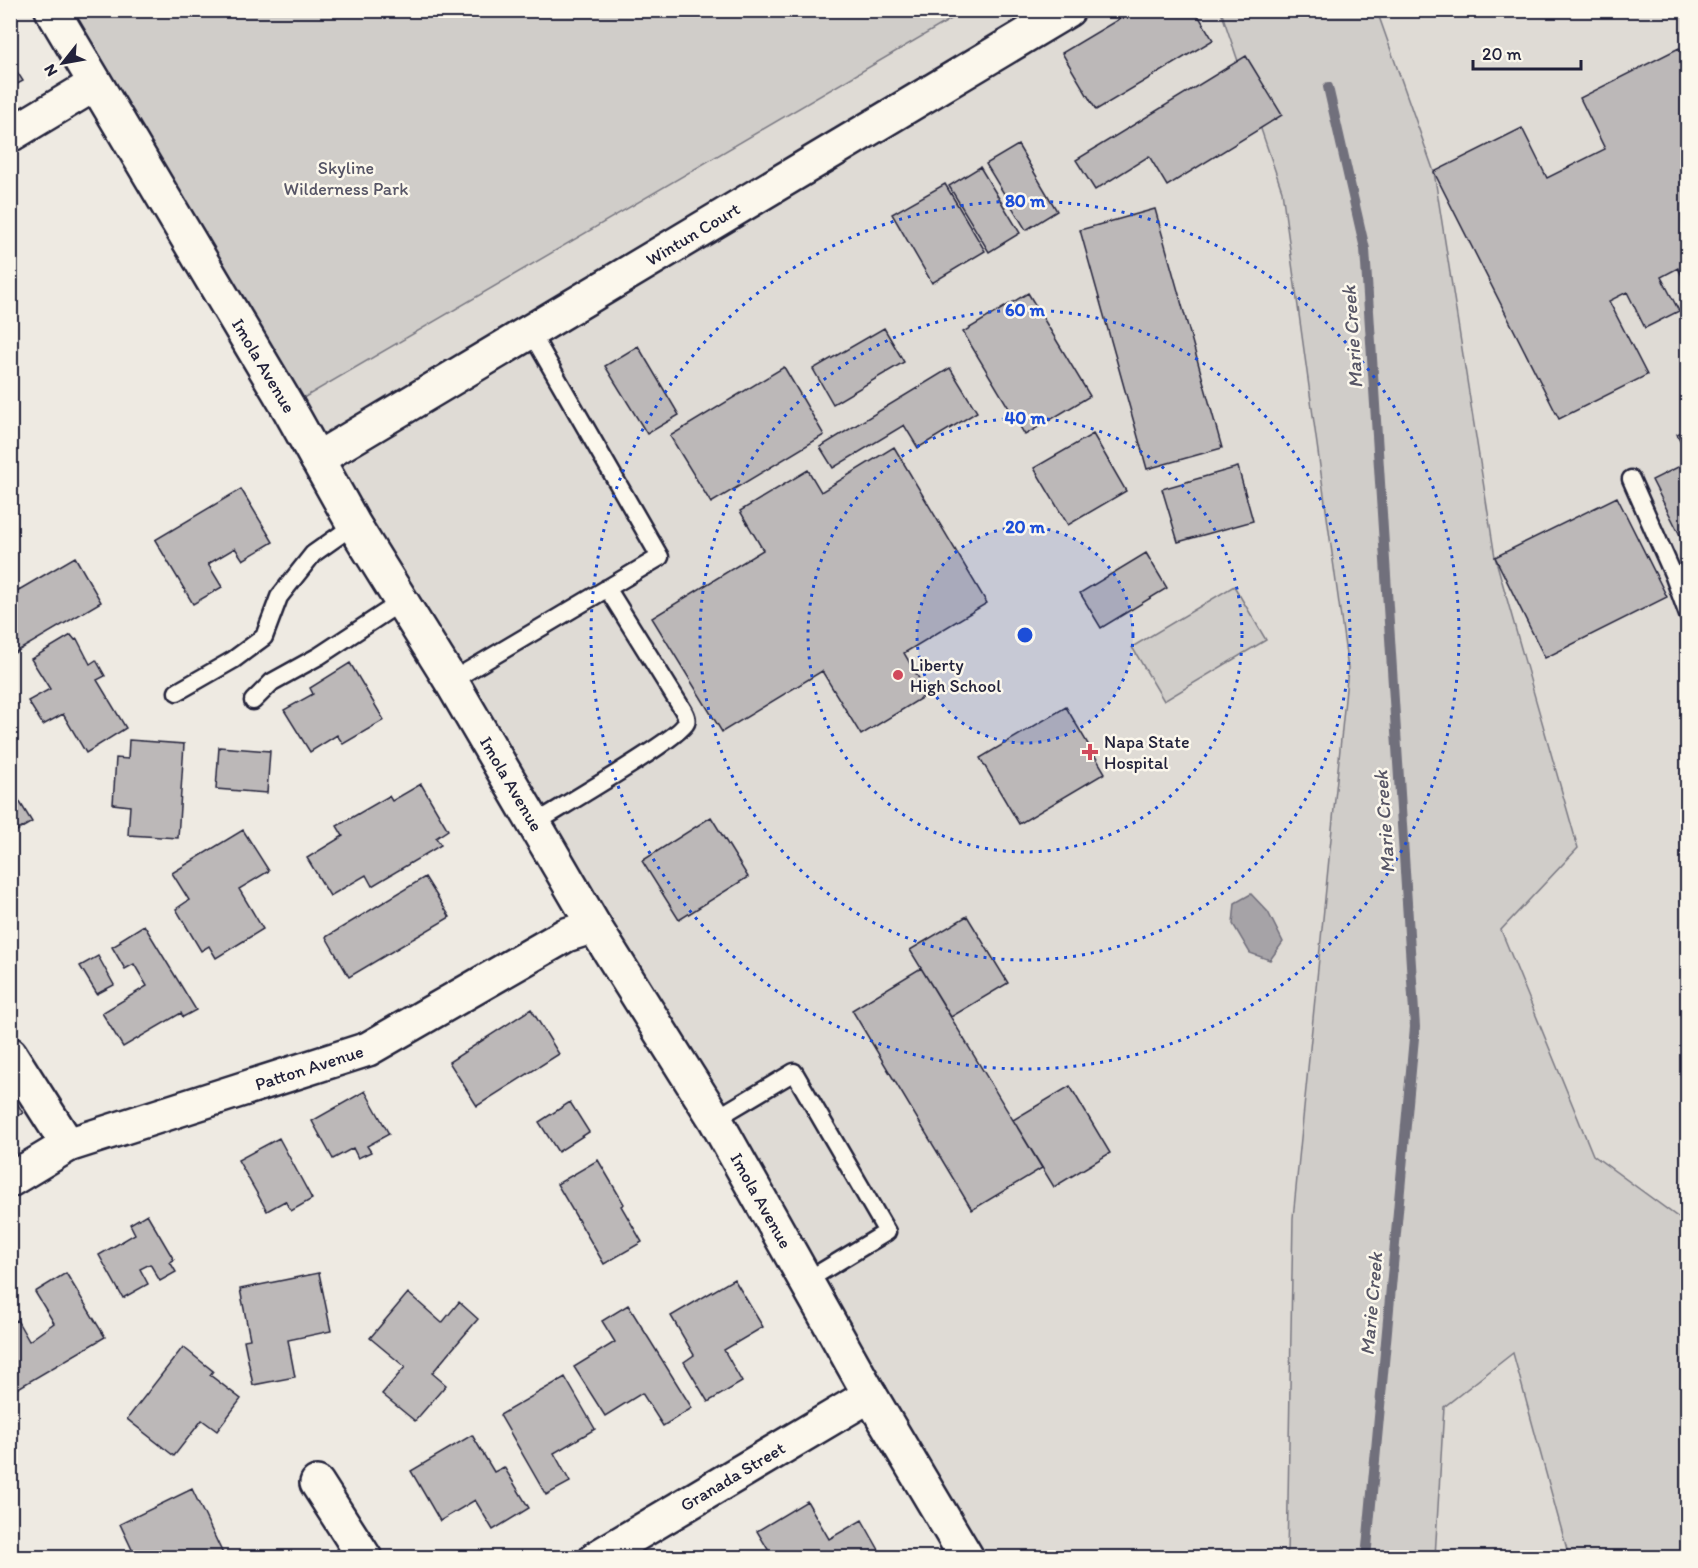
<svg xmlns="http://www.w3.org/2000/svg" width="1698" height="1568" viewBox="0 0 1698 1568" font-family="Itim,sans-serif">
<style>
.built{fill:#dfdbd5}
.green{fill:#d0cdc9;stroke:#797882;stroke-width:1.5}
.water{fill:#a6a3a7;stroke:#716f7c;stroke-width:1.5}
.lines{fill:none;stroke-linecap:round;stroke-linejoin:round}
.stream{stroke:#716f7c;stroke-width:10}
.building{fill:#bcb8b8;stroke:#22223b;stroke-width:1.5}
.service-casing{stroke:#22223b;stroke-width:21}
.minor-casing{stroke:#22223b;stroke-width:38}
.tertiary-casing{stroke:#22223b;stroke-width:38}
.service{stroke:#fbf7ec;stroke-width:16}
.minor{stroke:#fbf7ec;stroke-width:33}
.tertiary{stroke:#fbf7ec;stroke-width:33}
.ring{fill:none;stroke:#1d4ed8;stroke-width:3;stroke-dasharray:3 6}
.poi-dot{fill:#d1495b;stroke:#fbf7ec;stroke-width:2}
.labels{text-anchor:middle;stroke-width:5;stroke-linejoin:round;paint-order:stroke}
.park-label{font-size:18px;fill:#565566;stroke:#fbf7ec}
.street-label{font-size:18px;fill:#22223b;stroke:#fbf7ec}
.poi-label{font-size:18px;fill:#22223b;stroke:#fbf7ec;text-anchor:start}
.water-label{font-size:20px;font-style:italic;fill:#575666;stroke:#fbf7ec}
.centre{fill:#1d4ed8;stroke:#fbf7ec;stroke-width:3}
.ring-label{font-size:18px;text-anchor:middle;font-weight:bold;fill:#1d4ed8;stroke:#fbf7ec;stroke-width:5;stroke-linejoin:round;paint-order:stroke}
</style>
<rect width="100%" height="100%" fill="#eeeae2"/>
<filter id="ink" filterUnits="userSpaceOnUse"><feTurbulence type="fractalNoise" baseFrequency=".0167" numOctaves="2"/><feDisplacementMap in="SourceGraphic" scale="12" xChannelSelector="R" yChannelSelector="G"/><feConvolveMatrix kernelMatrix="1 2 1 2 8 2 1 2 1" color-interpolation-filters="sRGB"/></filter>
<g filter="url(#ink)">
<path class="built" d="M52,11H1687V1557H967Z"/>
<path class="green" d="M52,11H965L288,407Z
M1221,11H1377L1434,172L1495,557L1578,848L1501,930L1593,1155L1687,1224V1557H1569L1513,1353L1444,1407L1435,1557H1287L1293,1218L1348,669L1282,191Z
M1234,586L1266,640L1164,701L1132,647Z"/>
<path class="water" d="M1251,894L1268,912L1283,942L1270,960L1250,953L1233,924L1235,903Z"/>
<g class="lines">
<path class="stream" d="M1328,87L1365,249L1415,1027L1366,1558"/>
</g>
<path class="building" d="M1134,10H1195L1213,40L1096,110L1062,53Z
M1679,48L1688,65V287L1678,268L1661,277L1679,311L1645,328L1627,292L1609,301L1647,375L1559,419L1434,172L1522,128L1547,178L1605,149L1580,98Z
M1246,56L1282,115L1167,186L1149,156L1095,190L1076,160Z
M10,61L23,81L10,88Z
M1018,145L1057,211L1026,230L986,164Z
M980,167L1020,233L989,252L949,186Z
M945,184L985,251L932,283L892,214Z
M1155,209L1222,448L1147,469L1080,230Z
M1028,293L1090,396L1025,435L963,332Z
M884,328L904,362L833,404L813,369Z
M638,346L679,415L647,434L605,366Z
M784,367L824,435L711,503L670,436Z
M950,368L977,412L918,448L904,425L833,468L820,447Z
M1688,429V456L1677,434Z
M1093,434L1126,491L1068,525L1034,468Z
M894,447L987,603L904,653L928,694L861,735L822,671L722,732L652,618L763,550L740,511L808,470L821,492Z
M1688,462V551L1652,480Z
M1238,467L1253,521L1178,542L1162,489Z
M241,489L273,542L243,560L235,548L208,564L222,587L193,604L155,540Z
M1617,497L1667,597L1545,658L1495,557Z
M1146,553L1167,588L1101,628L1080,593Z
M75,557L101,602L11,655L10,595Z
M71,635L75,640L77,639L90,664L96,660L105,676L97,680L126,728L86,753L63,714L43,725L28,701L50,689L31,659Z
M350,663L384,720L343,744L337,735L310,752L284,710L313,694L310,688Z
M1066,707L1105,773L1019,824L980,758Z
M129,740L184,744L178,838L128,835L130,806L113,804L116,758L128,759Z
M219,747L270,751L267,793L216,789Z
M421,784L448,830L436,838L441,845L372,886L366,875L330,896L307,858L343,836L337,826L389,796L392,801Z
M10,786L32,822L10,835Z
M711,817L748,877L679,920L642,861Z
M243,830L269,871L239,889L263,929L216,958L209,946L201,951L176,909L189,900L172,873Z
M425,877L450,917L349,977L326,937Z
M967,916L1008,983L951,1017L910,950Z
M144,925L196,1010L183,1017L181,1013L123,1047L102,1013L147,986L134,964L125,969L112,947L121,942L120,940Z
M98,956L114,985L97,994L80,966Z
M921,968L1042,1168L972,1210L852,1010Z
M531,1009L559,1054L477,1106L449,1062Z
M1070,1086L1110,1153L1054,1187L1013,1120Z
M365,1091L389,1134L367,1146L371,1152L358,1158L353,1148L333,1159L312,1121Z
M10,1092L23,1113L10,1121Z
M570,1102L589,1132L558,1152L539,1122Z
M279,1138L312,1199L291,1211L285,1201L267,1211L238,1160Z
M598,1160L624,1204L621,1206L642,1242L604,1264L557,1184Z
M147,1214L174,1260L170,1262L176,1272L160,1281L150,1264L140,1269L148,1284L123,1298L99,1255L135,1234L130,1224Z
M66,1273L105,1337L10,1393V1324L17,1320L29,1341L54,1323L35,1292Z
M319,1273L331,1331L288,1340L295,1377L253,1385L244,1340L250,1339L240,1289Z
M734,1279L763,1327L724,1350L742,1382L708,1402L684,1362L694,1355L671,1316Z
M408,1293L442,1323L459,1302L478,1319L432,1373L446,1385L415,1421L382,1394L405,1367L370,1338Z
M628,1305L692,1408L663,1426L642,1393L605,1416L574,1367L615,1342L602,1321Z
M183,1347L213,1371L210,1375L241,1399L217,1431L202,1420L174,1456L127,1419Z
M565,1377L595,1429L554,1453L570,1482L546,1495L500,1415Z
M472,1435L494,1472L504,1467L529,1508L493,1530L475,1500L440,1521L411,1471Z
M192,1489L225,1558H136L120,1524Z
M807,1501L829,1539L862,1520L883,1557L773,1558L757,1531Z"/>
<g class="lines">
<g class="service-casing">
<path id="service" d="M1631,479L1673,574L1688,615
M451,681L660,557L530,331
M177,692L233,660L264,637L279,597L313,554L354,525
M253,701L272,682L319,656L401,602
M534,824C556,810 680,738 686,723C688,718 685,714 683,710L607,588
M715,1119L794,1072L887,1232L806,1281"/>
</g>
<g class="minor-casing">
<g id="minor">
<path d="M10,135L95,84"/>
<path id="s1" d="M317,459L1068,10"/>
<path d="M10,1054L68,1145"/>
<path id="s2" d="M10,1180L68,1145L368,1049L566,935L594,926"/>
<path d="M317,1483L365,1558"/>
<path id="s3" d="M596,1558L870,1395"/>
</g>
</g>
<g class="tertiary-casing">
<g id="tertiary">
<path id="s4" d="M52,10L288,407L354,525L451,681L594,926L715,1119L870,1395L967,1558"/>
</g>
</g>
<use href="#service" class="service"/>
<use href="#minor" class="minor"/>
<use href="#tertiary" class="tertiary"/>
</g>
</g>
<circle cx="1025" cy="635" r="108" fill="#1d4ed8" fill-opacity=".12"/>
<g class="ring">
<circle cx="1025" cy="635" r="108"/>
<circle cx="1025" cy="635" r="217"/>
<circle cx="1025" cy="635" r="325"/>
<circle cx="1025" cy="635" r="434"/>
</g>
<g class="poi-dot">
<circle cx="898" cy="675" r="6"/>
<path d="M1087 743h6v6h6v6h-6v6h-6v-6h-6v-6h6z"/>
</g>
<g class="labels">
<g class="park-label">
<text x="346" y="174">Skyline<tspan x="346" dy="21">Wilderness Park</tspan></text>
</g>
<g class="street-label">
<text dy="6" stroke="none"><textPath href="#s1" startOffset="438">Wintun Court</textPath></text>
<text dy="6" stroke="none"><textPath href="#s4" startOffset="414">Imola Avenue</textPath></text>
<text dy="6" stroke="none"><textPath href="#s4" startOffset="900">Imola Avenue</textPath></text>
<text dy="6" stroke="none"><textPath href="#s2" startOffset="321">Patton Avenue</textPath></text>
<text dy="6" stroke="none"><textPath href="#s4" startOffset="1386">Imola Avenue</textPath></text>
<text dy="6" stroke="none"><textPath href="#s3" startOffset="159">Granada Street</textPath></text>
</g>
<g class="poi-label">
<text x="910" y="671">Liberty<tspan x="910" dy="21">High School</tspan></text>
<text x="1104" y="748">Napa State<tspan x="1104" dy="21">Hospital</tspan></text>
</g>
<g class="water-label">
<text transform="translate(1352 337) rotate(-94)" y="7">Marie Creek</text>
<text transform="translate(1384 822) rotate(-94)" y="7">Marie Creek</text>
<text transform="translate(1371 1304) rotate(-85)" y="7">Marie Creek</text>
</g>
</g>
<circle cx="1025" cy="635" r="9" class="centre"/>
<g class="ring-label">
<text x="1025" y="207">80 m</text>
<text x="1025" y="316">60 m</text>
<text x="1025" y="424">40 m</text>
<text x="1025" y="533">20 m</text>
</g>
<rect width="1698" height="1568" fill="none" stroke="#fbf7ec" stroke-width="36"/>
<rect x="18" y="18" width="1662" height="1532" fill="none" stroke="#22223b" stroke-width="2" filter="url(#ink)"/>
<g transform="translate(63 63) rotate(239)" stroke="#fbf7ec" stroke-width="4.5" paint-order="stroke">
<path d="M0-4.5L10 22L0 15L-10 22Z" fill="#22223b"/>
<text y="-9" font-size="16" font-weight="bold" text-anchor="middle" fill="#22223b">N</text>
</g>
<path d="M1473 60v9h108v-9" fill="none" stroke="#22223b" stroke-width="3"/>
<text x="1482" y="60" font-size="18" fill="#22223b" stroke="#fbf7ec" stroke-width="4.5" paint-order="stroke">20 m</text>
</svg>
